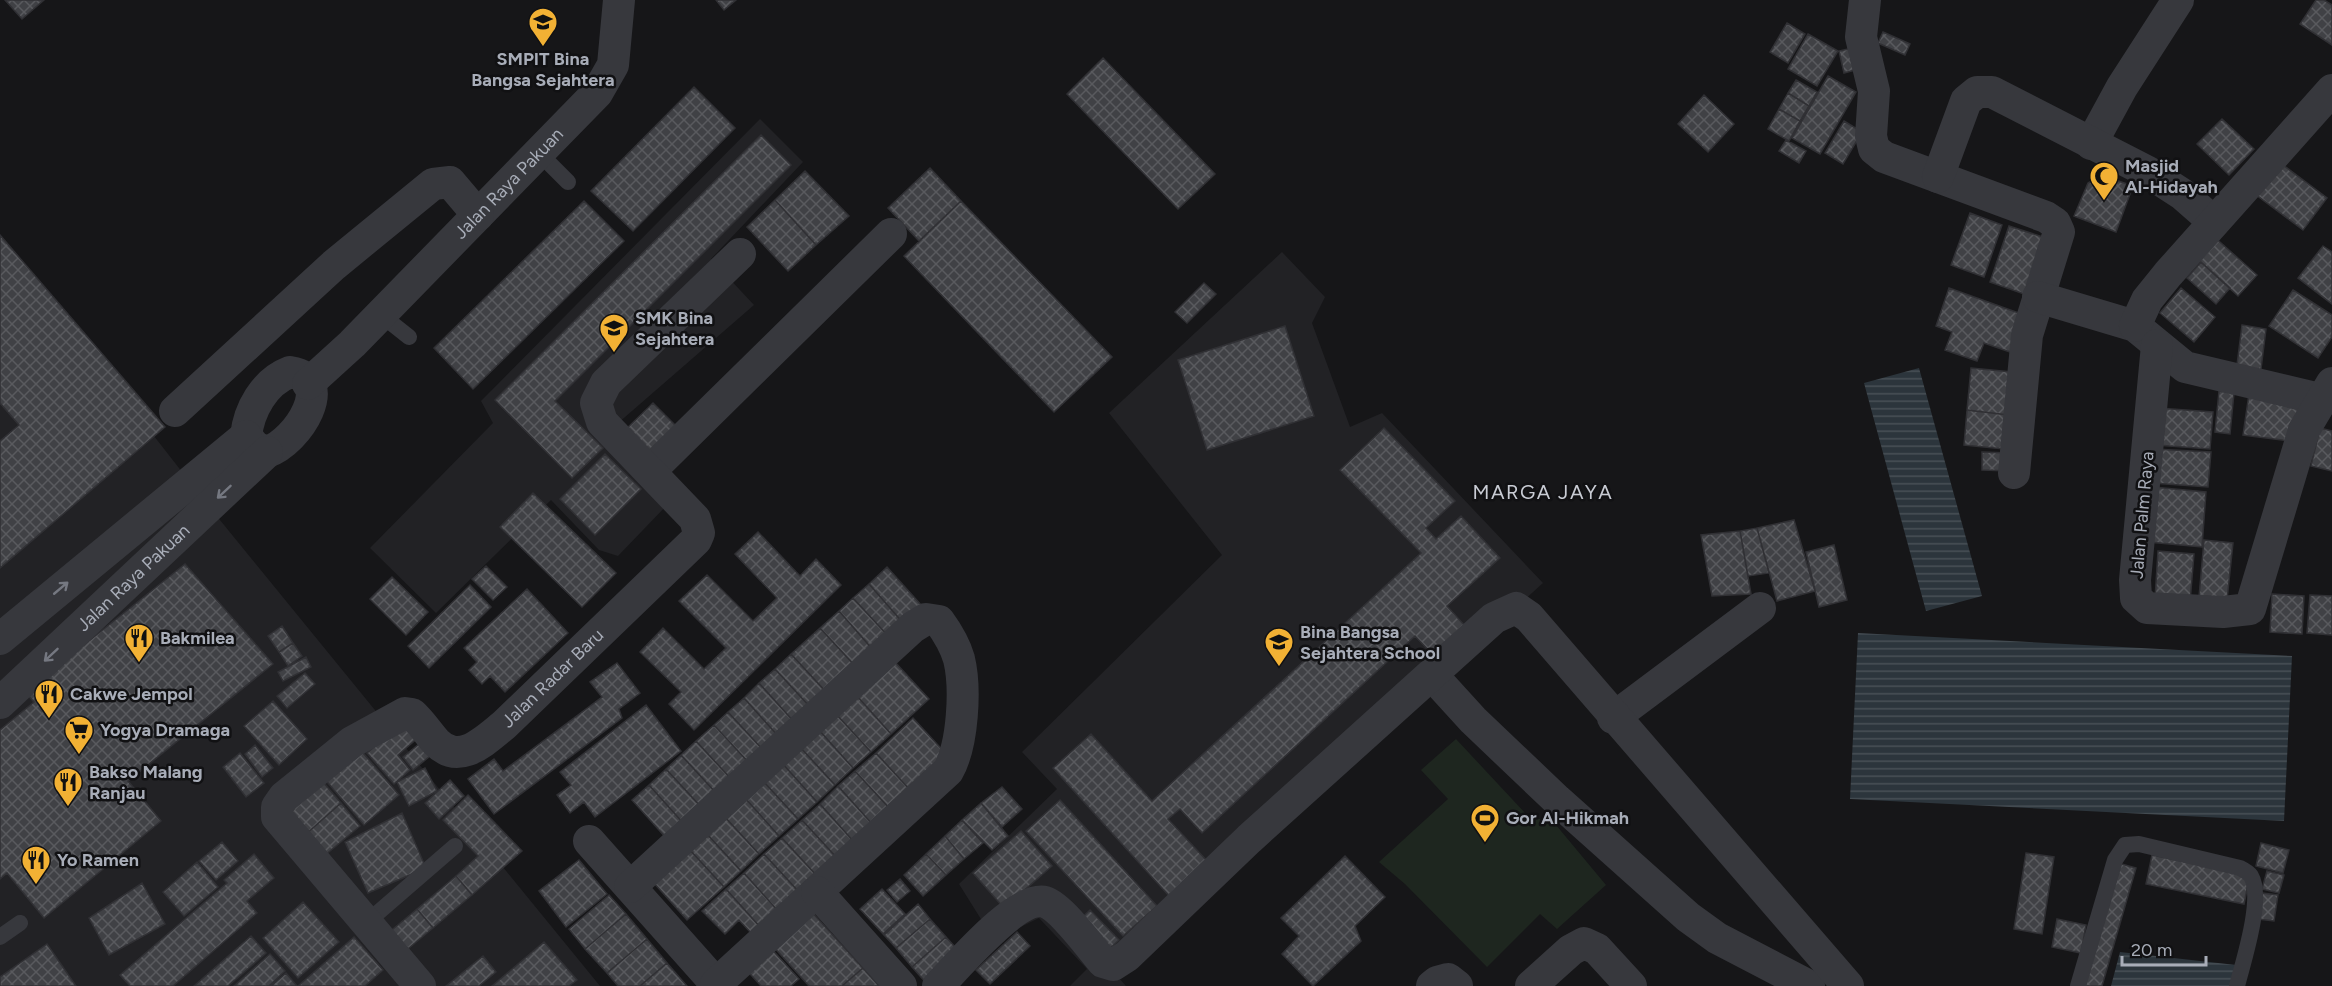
<svg xmlns="http://www.w3.org/2000/svg" width="2332" height="986" viewBox="0 0 2332 986" font-family="Figtree,sans-serif">
<style>
.built{fill:#222225}
.green{fill:#1e261f}
.water{fill:url(#water-rules)}
.building{fill:url(#building-cross-hatch);stroke:#303034;stroke-width:1.5}
.lines{fill:none;stroke-linecap:round;stroke-linejoin:round}
.service{stroke:#37383d;stroke-width:16}
.minor{stroke:#37383d;stroke-width:32}
.oneway{stroke:#757881}
.labels{text-anchor:middle;stroke-width:5;stroke-linejoin:round;paint-order:stroke}
.poi-label{font-size:18px;font-weight:bold;fill:#a8adb8;stroke:#111113;text-anchor:start}
.street-label{font-size:18px;fill:#a8adb8;stroke:#111113}
.neighbourhood-label{font-size:20px;letter-spacing:1.5px;fill:#c9ccd4;stroke:#111113}
</style>
<defs>
<pattern id="water-rules" width="6" height="5" patternUnits="userSpaceOnUse" patternTransform="scale(1.5)"><rect width="6" height="5" fill="#2c353c"/><path d="M0 2.5h6" fill="none" stroke="#485056"/></pattern>
<pattern id="building-cross-hatch" width="8" height="8" patternUnits="userSpaceOnUse" patternTransform="scale(1.5)"><rect width="8" height="8" fill="#404145"/><path d="M0 0l8 8M0 8l8-8" fill="none" stroke="#595a5e"/></pattern>
</defs>
<rect width="100%" height="100%" fill="#161618"/>
<path class="built" d="M760,119L803,162L711,259L754,305L617,424L668,504L618,556L599,550L551,500L436,613L370,548L493,423L481,401Z
M0,239L211,509L600,986H0Z
M1282,252L1325,297L1312,323L1350,427L1382,413L1543,583L1291,813L1118,977L1126,986H1070L1087,969L1039,918L994,940L959,884L1057,789L1022,752L1222,555L1109,413Z"/>
<path class="green" d="M1456,739L1526,814L1556,825L1606,885L1557,929L1540,914L1487,967L1405,884L1379,862L1448,799L1421,770Z"/>
<path class="water" d="M1919,368L1982,596L1926,611L1864,383Z
M1858,633L2292,656L2284,821L1850,799Z
M2120,952L2236,965L2231,986H2111Z"/>
<path class="building" d="M5,0H44L22,19Z
M716,0H736L724,10Z
M2316,0H2324L2332,5V45L2300,24Z
M1787,23L1805,34L1788,63L1770,52Z
M1883,32L1910,44L1905,55L1878,43Z
M1808,34L1838,51L1817,86L1788,69Z
M1853,48L1859,69L1844,73L1839,51Z
M1103,58L1215,174L1178,209L1067,94Z
M1828,76L1856,92L1820,154L1792,138Z
M1796,80L1817,92L1809,106L1788,93Z
M694,87L735,128L633,231L591,191Z
M1788,93L1809,106L1800,121L1779,109Z
M1704,95L1734,124L1708,152L1678,124Z
M1779,109L1800,121L1789,141L1768,129Z
M2222,119L2254,149L2229,175L2197,144Z
M1844,121L1862,132L1843,164L1825,153Z
M761,135L791,165L555,401L603,448L572,478L495,400Z
M1786,140L1806,151L1799,163L1779,151Z
M2279,162L2327,198L2303,230L2255,194Z
M930,168L961,201L919,241L888,208Z
M805,171L849,216L816,245L775,200Z
M2101,175L2133,186L2116,232L2074,216L2088,183Z
M775,200L816,245L788,271L747,227Z
M584,201L624,241L473,389L434,348Z
M961,201L1112,357L1054,412L904,256Z
M1970,213L2002,225L1984,277L1951,265Z
M2009,226L2046,238L2027,295L1990,282Z
M0,235L165,427L0,568V441L19,425L0,403Z
M2212,235L2257,275L2238,296L2193,255Z
M2323,246L2332,252V304L2298,278Z
M2201,262L2230,288L2216,304L2187,278Z
M1204,283L1216,294L1187,323L1175,312Z
M1949,288L2027,316L2013,353L1984,343L1977,361L1945,350L1952,332L1936,326Z
M2181,288L2215,317L2194,342L2160,313Z
M2293,290L2332,315V337L2318,358L2269,326Z
M2242,325L2266,329L2260,377L2236,373Z
M1285,326L1314,416L1207,450L1178,360Z
M1971,368L2012,372L2008,415L1967,410Z
M2219,391L2234,393L2230,434L2215,432Z
M2249,394L2302,405L2290,441L2243,435Z
M653,403L681,431L648,465L619,436Z
M2158,408L2213,412L2210,449L2156,445Z
M1967,410L2008,415L2004,449L1964,445Z
M1384,428L1455,501L1426,528L1436,539L1461,516L1500,558L1447,606L1465,626L1434,656L1415,636L1202,833L1180,809L1168,819L1208,862L1170,897L1053,768L1091,734L1152,801L1421,553L1340,470Z
M2320,428L2332,431V471L2311,466Z
M2154,449L2211,452L2208,487L2152,483Z
M1982,452L2010,453V471L1982,470Z
M605,454L641,489L595,535L560,499Z
M2153,487L2206,492L2202,547L2148,542Z
M533,493L616,573L582,607L500,527Z
M1794,520L1815,591L1777,601L1757,528Z
M1757,528L1769,573L1748,576L1740,531Z
M1740,531L1751,594L1712,596L1701,535Z
M758,532L800,576L816,559L841,585L694,730L669,704L681,692L640,652L663,628L704,669L726,648L679,601L707,575L753,621L777,598L735,554Z
M2204,540L2233,543L2227,600L2199,597Z
M1834,545L1847,600L1819,607L1806,552Z
M2158,551L2194,554L2190,602L2155,599Z
M185,564L273,664L128,781L161,821L44,918L7,873L0,879V730L34,702L25,692Z
M486,566L507,587L493,600L472,579Z
M887,567L922,606L904,624L869,584Z
M392,577L428,612L406,635L370,599Z
M869,584L904,624L889,637L853,598Z
M470,585L491,607L429,668L408,646Z
M527,589L568,633L505,692L490,676L482,684L469,670L477,662L464,648Z
M2272,594L2304,596L2302,634L2270,632Z
M2310,595L2332,596V635L2307,633Z
M853,598L889,637L874,651L839,611Z
M839,611L874,651L856,667L820,628Z
M282,626L293,643L279,652L268,636Z
M820,628L856,667L827,693L791,654Z
M293,643L302,656L288,666L279,652Z
M791,654L827,693L811,708L775,669Z
M306,657L311,667L283,681L278,672Z
M894,661L929,699L891,734L857,696Z
M617,663L640,693L619,709L622,718L494,814L468,779L494,759L503,771L602,697L590,682Z
M775,669L811,708L795,723L759,683Z
M305,673L315,684L287,708L277,696Z
M759,683L795,723L779,737L744,698Z
M857,696L891,734L871,752L836,714Z
M744,698L779,737L764,751L728,712Z
M273,701L307,739L279,765L244,726Z
M646,705L681,751L595,817L584,802L570,813L557,795L571,785L560,772Z
M728,712L764,751L750,764L714,725Z
M836,714L871,752L853,768L819,730Z
M913,718L948,756L910,790L876,753Z
M404,721L419,737L398,755L410,770L394,784L367,753Z
M714,725L750,764L732,780L696,741Z
M819,730L853,768L835,785L800,747Z
M425,739L435,752L413,770L403,757Z
M696,741L732,780L717,794L681,755Z
M255,745L273,768L262,777L245,754Z
M358,747L399,795L364,825L323,777Z
M800,747L835,785L817,802L782,763Z
M240,753L264,783L246,797L223,767Z
M876,753L910,790L890,809L855,771Z
M681,755L717,794L702,808L666,769Z
M782,763L817,802L798,819L763,781Z
M425,768L437,791L409,806L397,782Z
M666,769L702,808L684,824L649,785Z
M855,771L890,809L873,825L838,786Z
M450,780L464,796L439,819L425,803Z
M322,781L341,803L305,835L285,812Z
M763,781L798,819L779,836L745,798Z
M649,785L684,824L667,839L632,800Z
M838,786L873,825L854,842L820,804Z
M1002,787L1022,809L1002,827L981,803Z
M468,795L522,851L472,895L456,876L478,856L443,820Z
M745,798L779,836L759,854L724,816Z
M1060,800L1157,906L1123,936L1026,831Z
M341,803L360,826L324,856L305,835Z
M981,803L1008,836L992,850L962,820Z
M820,804L854,842L837,858L802,820Z
M402,813L426,868L368,893L345,842Z
M724,816L759,854L741,871L706,833Z
M802,820L837,858L817,876L782,838Z
M962,820L983,843L964,859L945,836Z
M1021,831L1052,866L1004,908L973,873Z
M706,833L741,871L724,887L689,849Z
M945,836L964,859L946,875L926,854Z
M782,838L817,876L799,892L764,854Z
M222,842L238,861L216,880L199,861Z
M2261,843L2289,850L2283,873L2256,866Z
M689,849L724,887L687,920L653,882Z
M2026,853L2054,857L2042,934L2014,929Z
M254,854L274,878L247,901L257,913L173,986H130L120,975L227,883L224,880Z
M764,854L799,892L778,911L744,873Z
M926,854L946,875L923,896L904,875Z
M2152,855L2250,875L2244,904L2146,884Z
M1345,856L1385,897L1355,926L1361,941L1313,986L1282,954L1299,936L1281,918Z
M579,860L607,894L566,927L539,891Z
M197,862L218,887L184,916L163,892Z
M2118,863L2136,868L2102,986H2082Z
M2267,871L2284,875L2279,893L2262,889Z
M744,873L778,911L760,927L726,889Z
M456,876L472,895L433,928L417,909Z
M900,879L910,891L897,902L887,890Z
M142,883L165,924L109,955L89,918Z
M726,889L760,927L752,934L739,920L725,934L702,911Z
M882,889L905,914L883,934L860,909Z
M2262,893L2278,895L2274,921L2258,919Z
M609,895L626,914L585,949L569,929Z
M303,902L339,942L298,978L263,938Z
M918,904L930,919L896,948L884,935Z
M417,909L433,928L403,953L387,934Z
M809,909L863,968L842,986H809L771,944Z
M1090,910L1119,940L1102,956L1073,926Z
M626,914L647,939L607,973L585,949Z
M930,919L946,937L912,967L896,948Z
M2057,919L2086,925L2081,953L2052,947Z
M1017,932L1030,946L990,984L976,970Z
M251,936L266,953L228,986H194Z
M354,937L383,970L365,986H298Z
M946,937L974,968L929,986L912,967Z
M647,939L667,963L640,986H618L607,973Z
M544,942L577,980L569,986H492Z
M47,944L76,986H0V977Z
M767,944L799,979L791,986H761L743,966Z
M270,954L285,971L269,986H234Z
M483,956L496,972L479,986H446Z
M667,963L687,986H640Z
M863,968L879,986H842Z
M286,973L297,986H271Z"/>
<g class="lines">
<path class="service" d="M538,152L568,182
M380,314L409,337
M366,923L455,846
M0,937L20,923
M2078,986L2115,860L2125,845L2139,844L2240,868C2244,870 2249,873 2251,876C2264,898 2243,962 2237,986"/>
<g class="minor">
<path d="M1865,0L1861,37L1874,91L1871,136L1874,149L1884,157L2046,217L2055,223L2059,232L2027,335L2014,473"/>
<path d="M2091,144L2122,87L2178,0"/>
<path d="M1938,177L1966,101L1977,92H1992L2148,172L2182,194L2214,222"/>
<path d="M2038,297L2135,326L2185,367L2320,399"/>
<path d="M2135,326L2147,300L2168,274L2332,90"/>
<path d="M2157,345L2135,580L2136,598L2147,608L2223,612L2250,609L2304,430L2332,383"/>
<path d="M290,372C337,379 298,442 267,452L255,447L246,436C249,410 264,382 290,372Z"/>
<path id="s1" d="M308,384L352,344L597,93L613,65L619,0"/>
<path d="M175,411L334,265L433,184L450,182L478,215"/>
<path d="M650,471L891,234"/>
<path d="M0,639L246,436"/>
<path d="M1432,675L1473,720L1557,800L1688,917L1717,938L1809,986"/>
<path id="s2" d="M0,703L267,452"/>
<path d="M1613,718L1760,608"/>
<path d="M589,841L718,986"/>
<path d="M630,887L913,627L926,619L939,621C947,632 955,645 959,659C966,688 963,745 948,771L716,984"/>
<path d="M817,892L901,986"/>
<path id="s3" d="M420,986L277,817V807L284,797L352,742L405,713L412,714C421,722 428,733 436,742C460,766 484,741 504,725L696,540L699,533L695,519L602,422L596,403L606,383L740,254"/>
<path d="M938,986C957,967 1017,895 1045,902C1061,907 1091,948 1103,962L1113,965L1127,956L1249,839L1494,618L1516,608L1529,617L1848,986"/>
<path d="M1432,986L1437,982L1448,979L1457,986"/>
<path d="M1531,986L1571,950L1584,943L1597,949L1631,986"/>
</g>
</g>
<defs><path id="oneway-shaft" d="M-6 0H5M1.5-3L5.5 0L1.5 3" fill="none" stroke-width="1.6" stroke-linecap="round" stroke-linejoin="round" transform="scale(1.5)"/></defs>
<g class="oneway">
<use href="#oneway-shaft" transform="translate(224 492) rotate(137)"/>
<use href="#oneway-shaft" transform="translate(61 588) rotate(-40)"/>
<use href="#oneway-shaft" transform="translate(51 655) rotate(137)"/>
</g>
<defs>
<g id="school-pin" transform="scale(1.5)"><path d="M0 17L-7.5 6A9.5 9.5 0 1 1 7.5 6Z" fill="#f2b134" stroke="#111113"/><path d="M0-5L7-2L0 1L-7-2ZM-4 1L0 2.5L4 1V4Q0 6-4 4Z" fill="#111"/></g>
<g id="mosque-pin" transform="scale(1.5)"><path d="M0 17L-7.5 6A9.5 9.5 0 1 1 7.5 6Z" fill="#f2b134" stroke="#111113"/><path d="M3.5-4.9A6 6 0 1 0 3.5 4.9A5 5 0 1 1 3.5-4.9Z" fill="#111"/></g>
<g id="restaurant-pin" transform="scale(1.5)"><path d="M0 17L-7.5 6A9.5 9.5 0 1 1 7.5 6Z" fill="#f2b134" stroke="#111113"/><path d="M-5-6h1v4h1v-4h1v4h1v-4h1v5L-1.5 .5V6h-2V.5L-5-1ZM5-6V6H3V1.5H1.5Q1.5-4 5-6Z" fill="#111"/></g>
<g id="supermarket-pin" transform="scale(1.5)"><path d="M0 17L-7.5 6A9.5 9.5 0 1 1 7.5 6Z" fill="#f2b134" stroke="#111113"/><path d="M-6-5.5h2.5l.6 2H6L4.5 2H-2.5L-4.4-4H-6ZM-1.5 3.2a1.3 1.3 0 1 0 .1 0ZM3 3.2a1.3 1.3 0 1 0 .1 0Z" fill="#111"/></g>
<g id="stadium-pin" transform="scale(1.5)"><path d="M0 17L-7.5 6A9.5 9.5 0 1 1 7.5 6Z" fill="#f2b134" stroke="#111113"/><path d="M0-5a6.5 5 0 1 0 0 10a6.5 5 0 1 0 0-10ZM-3.5-1.8h7v3.6h-7Z" fill="#111"/></g>
</defs>
<g fill-rule="evenodd">
<use href="#school-pin" x="543" y="22"/>
<use href="#mosque-pin" x="2104" y="176"/>
<use href="#school-pin" x="614" y="328"/>
<use href="#restaurant-pin" x="139" y="638"/>
<use href="#school-pin" x="1279" y="642"/>
<use href="#restaurant-pin" x="49" y="694"/>
<use href="#supermarket-pin" x="79" y="730"/>
<use href="#restaurant-pin" x="68" y="782"/>
<use href="#stadium-pin" x="1485" y="818"/>
<use href="#restaurant-pin" x="36" y="860"/>
</g>
<g class="labels">
<g class="poi-label">
<text x="543" y="65" text-anchor="middle">SMPIT Bina<tspan x="543" dy="21">Bangsa Sejahtera</tspan></text>
<text x="2125" y="172">Masjid<tspan x="2125" dy="21">Al-Hidayah</tspan></text>
<text x="635" y="324">SMK Bina<tspan x="635" dy="21">Sejahtera</tspan></text>
<text x="1300" y="638">Bina Bangsa<tspan x="1300" dy="21">Sejahtera School</tspan></text>
<text x="160" y="644">Bakmilea</text>
<text x="70" y="700">Cakwe Jempol</text>
<text x="100" y="736">Yogya Dramaga</text>
<text x="89" y="778">Bakso Malang<tspan x="89" dy="21">Ranjau</tspan></text>
<text x="1506" y="824">Gor Al-Hikmah</text>
<text x="57" y="866">Yo Ramen</text>
</g>
<g class="street-label">
<text dy="6" stroke="none"><textPath href="#s1" startOffset="284">Jalan Raya Pakuan</textPath></text>
<text transform="translate(2142 515) rotate(-85)" y="6">Jalan Palm Raya</text>
<text dy="6" stroke="none"><textPath href="#s2" startOffset="183">Jalan Raya Pakuan</textPath></text>
<text dy="6" stroke="none"><textPath href="#s3" startOffset="582">Jalan Radar Baru</textPath></text>
</g>
<g class="neighbourhood-label">
<text x="1543" y="499">MARGA JAYA</text>
</g>
</g>
<path d="M2122 956v9h84v-9" fill="none" stroke="#a8adb8" stroke-width="3"/>
<text x="2131" y="956" font-size="18" fill="#a8adb8" stroke="#111113" stroke-width="4.5" paint-order="stroke">20 m</text>
</svg>
